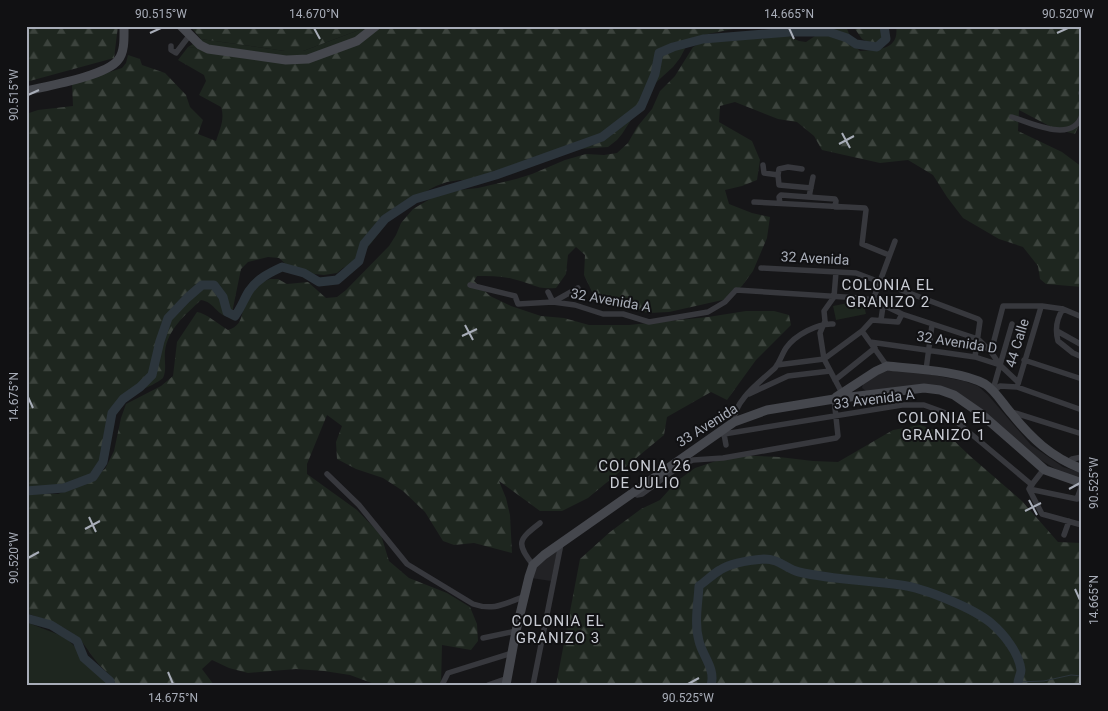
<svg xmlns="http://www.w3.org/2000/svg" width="1108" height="711" viewBox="0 0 1108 711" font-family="Roboto,sans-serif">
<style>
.built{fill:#222225}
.grass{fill:#1e261f}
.forest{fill:url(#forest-firs)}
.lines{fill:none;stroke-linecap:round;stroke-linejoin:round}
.stream{stroke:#2c353c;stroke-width:1}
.river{stroke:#2c353c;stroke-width:9}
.street{stroke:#37383d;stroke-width:5.5}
.secondary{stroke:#45474d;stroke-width:9}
.ticks{fill:none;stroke:#a8adb8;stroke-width:2}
.labels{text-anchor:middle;stroke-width:4;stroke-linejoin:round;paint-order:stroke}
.street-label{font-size:14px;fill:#a8adb8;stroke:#111113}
.neighbourhood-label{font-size:15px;letter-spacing:1px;fill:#c9ccd4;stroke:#111113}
.neatline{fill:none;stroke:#a8adb8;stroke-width:2}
.ticks-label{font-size:12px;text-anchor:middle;fill:#a8adb8}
</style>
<defs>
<pattern id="forest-firs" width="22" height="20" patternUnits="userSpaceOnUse" patternTransform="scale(1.25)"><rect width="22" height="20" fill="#1e261f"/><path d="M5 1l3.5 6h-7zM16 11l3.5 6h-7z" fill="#3c433d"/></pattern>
</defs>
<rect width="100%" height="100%" fill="#161618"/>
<path class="built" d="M896,369L907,370L964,381L978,386L988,395L1031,445L1063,467L1082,473V479L1064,474L1039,459L944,389L866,391L862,388L863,384L882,372Z
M558,547L551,581L531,578L538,565Z"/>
<path class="grass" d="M362,26H369L373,30L292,63L188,47L201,39L285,51H303L359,30Z
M863,300L866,314L836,320L833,306Z
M26,622L65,637L104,675L107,685H26Z"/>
<path class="forest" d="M26,26H118L114,58L26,82Z
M190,26H362L359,30L303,51H285L201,39Z
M377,26H748L708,34L699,36L688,43L680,58L673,67L651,87L647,95L622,134L617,140L608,147L579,149L541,156L524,161L488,176L468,181L460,180L447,182L436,186L402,204L389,216L380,232L356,262L343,268L337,273L324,275L295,272L279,258L268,257L248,262L241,269L232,313L228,317C216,314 214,302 201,300C185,315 168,329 165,351C164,361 167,369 163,378C150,389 130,391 120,404C107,422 114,455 103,467C100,471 78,482 73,484C58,490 41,484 26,488V114L38,110L73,106L72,84L122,68L126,63L128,55L140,59L142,65L165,73L186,95L190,107L203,120L198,134L216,141C220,129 225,119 221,107L199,95L206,81L204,75L178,60L188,47L292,63L333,54Z
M755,26H819L809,36H802C785,24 771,34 755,26Z
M830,26H846L853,44L860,51C878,50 900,50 896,26H1082V86L1080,87L1082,118L1075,134L1055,129L1019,110L1018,131L1062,152L1082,167V287L1046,284L1040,279L1038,266L1023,247L999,239L963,218L947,197L933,175L908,160L880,163L822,150L814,136L797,122L778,119L735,102L720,106L719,122L752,141L760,160L757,180L742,186L725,190L729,204L752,213L770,217L767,238L753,271L742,286L727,299L669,312L649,313L639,311L605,301L593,294L584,275L585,255L576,247L568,255L566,274L556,288C536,290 532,283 513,279C502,276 489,276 477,276L474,281L490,296L511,306L541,316L564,318L589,325H629L708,317L746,311H774L789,315L791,325L756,360L727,400L711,392L667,417L664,435L588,498L562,511H540L499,481L506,498L510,515L512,553L474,543L454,545L443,541L425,512L403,491L383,478L356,469L337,459L336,442L342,426L327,415L307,464V474L357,510L381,535L389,561L409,578L447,593L470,607L477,624L478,641L471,650L442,645L441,685H377L350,675L324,671L296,669L248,673L229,668L212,660L202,669L214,685H116C112,674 103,670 96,661C91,655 87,648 82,642C68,626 46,620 26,613V493L58,494L85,484L105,469L114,451L121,418L126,404L161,386L173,376L177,342L197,312C206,313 218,324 228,330C248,324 240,304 248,288L270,279H278L287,284L308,282L326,298L337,297L346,290L389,246L396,235L401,223L413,209L435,196L450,191L478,188L516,179L532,174L565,160L586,154L604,155L617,153L628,143L637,127L652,109L660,91L675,76L693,47L701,43L710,39L757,32L784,34L799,41L806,42Z
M853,26H889V32L884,41L872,44L862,39Z
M920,425L947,434L970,456L1022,501L1058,542L1082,543V685H556L580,559L610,532L641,509L660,500L677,481L695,468L734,455L779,457L813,461L838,462L893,430Z"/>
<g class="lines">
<path class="stream" d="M1017,682L1044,681L1071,675L1082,676"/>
<path class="river" d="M26,491L64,488L93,477L103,462L112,413L123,399L140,387L152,375L160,341L168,318L187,298L202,285H214L223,297L227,312L235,316C241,308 244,299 249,291C257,279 269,273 282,267L304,273L319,282L337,280L359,261L364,244L385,219L415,199L496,175L602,137L641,107L655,74L659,53L673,47L703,39L790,32H829L847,38L856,44L877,47L886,39L884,26
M26,618L51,625L77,641L84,658L110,681L111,685
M711,685C716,669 702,655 699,641C694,623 698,604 699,586C706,581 713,574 720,570C731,563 752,560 764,559C780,559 786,569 799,572C833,580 867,580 901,585C924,588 973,608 991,623C1004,634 1019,653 1021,670C1021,675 1017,680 1018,685"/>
<path class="street" d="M171,46V50L176,53L189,36
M1081,93H1082
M1012,117C1031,123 1073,144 1082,115
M763,165L764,173L778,175L779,185L811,188
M778,175L779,169L788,167L802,169
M809,197L813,177
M754,202L865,208L866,210L862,244L889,255
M780,203L779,197L781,195L835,199L836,201L835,207
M761,268L856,273L978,319L980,321L975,357
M836,272L834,297L824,311L825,321L820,333L824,359L842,393
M470,285L515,296L518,304L553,302L575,305L603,314H623L649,322L708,312L725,302L736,290L860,298L873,300L902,314L978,339L991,352L1000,365L1018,382
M548,292L553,302L578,288
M873,300L895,241
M1063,309C1057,318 1055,330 1058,341L1073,353L1082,357
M881,320L883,306
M862,331L887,366
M1057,331L1082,345
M870,342L975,357L1000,365L1012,324
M991,352L1003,306H1042L1063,309L1082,317
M1024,360L1082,379
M777,365L824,359L862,331L872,320L898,322L902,314
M926,370L932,325
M835,380L875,348
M1018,384L1041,307
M996,388L994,386L1000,365
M993,391L1000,386L1017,387L1082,410
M749,394L788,376L830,371
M1012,412L1082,434
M734,422C733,401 761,381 775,368C780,362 782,354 786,348C795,335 818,323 833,324
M722,434H724L726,445
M724,434L902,405H924L946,413L1032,485
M1066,463L1072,459L1082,457
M327,474L359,505L407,564L473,604C493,611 504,604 523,597
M1030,487L1044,469
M1029,489L1042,514L1082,525
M1029,489L1077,499L1082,485
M632,492L637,495L642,494L681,465L693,460L723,458L836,438L838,436L834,399
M1064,535L1069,521
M533,565C516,543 518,540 540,523
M483,638L516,631
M442,685L448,673L512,653
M488,685L508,678
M533,685L561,544"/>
<path class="secondary" d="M181,26L200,45L208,49L286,60L308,59L357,41L376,26
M26,91C47,86 106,76 118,60C125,52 124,37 124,26
M836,397L876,371L887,366C915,369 961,371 985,384C995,390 1003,404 1011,413C1031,438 1051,457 1082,469
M506,685L516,631L529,577L533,565L544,555L734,422L767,410L834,399L924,388L940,390L954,395L980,413L1045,470L1082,483"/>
</g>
<path class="ticks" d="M314,28L320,39M789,28L794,39M150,33L161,28M1057,33L1068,28M28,95L39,90M842,133L850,148M839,144L854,136M465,325L473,340M462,336L477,329M28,397L33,408M1069,489L1080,483M1029,500L1037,515M1025,511L1041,503M89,517L96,532M85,529L100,521M28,558L39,552M1075,589L1080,600M168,672L173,684M688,684L699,678"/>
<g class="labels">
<g class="street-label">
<text transform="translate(815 258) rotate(3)" y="5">32 Avenida</text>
<text transform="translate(611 300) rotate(10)" y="5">32 Avenida A</text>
<text transform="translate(957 342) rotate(9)" y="5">32 Avenida D</text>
<text transform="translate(1017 343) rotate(-73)" y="5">44 Calle</text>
<text transform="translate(874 399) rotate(-7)" y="5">33 Avenida A</text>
<text transform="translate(707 425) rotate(-32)" y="5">33 Avenida</text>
</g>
<g class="neighbourhood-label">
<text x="888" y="290">COLONIA EL<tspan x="888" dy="17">GRANIZO 2</tspan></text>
<text x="944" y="423">COLONIA EL<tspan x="944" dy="17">GRANIZO 1</tspan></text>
<text x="645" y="471">COLONIA 26<tspan x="645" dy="17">DE JULIO</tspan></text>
<text x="558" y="626">COLONIA EL<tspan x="558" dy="17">GRANIZO 3</tspan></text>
</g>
</g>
<rect width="1108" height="711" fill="none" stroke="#111113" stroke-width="55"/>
<rect x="28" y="28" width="1052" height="656" class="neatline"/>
<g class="ticks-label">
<text x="161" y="18">90.515°W</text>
<text x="314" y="18">14.670°N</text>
<text x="789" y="18">14.665°N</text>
<text x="1068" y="18">90.520°W</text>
<text transform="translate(14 95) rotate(-90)" y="4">90.515°W</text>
<text transform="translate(14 397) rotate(-90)" y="4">14.675°N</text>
<text transform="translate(1094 483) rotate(-90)" y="4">90.525°W</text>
<text transform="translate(14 558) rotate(-90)" y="4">90.520°W</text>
<text transform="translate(1094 600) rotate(-90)" y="4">14.665°N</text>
<text x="173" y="702">14.675°N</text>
<text x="688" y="702">90.525°W</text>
</g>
</svg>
